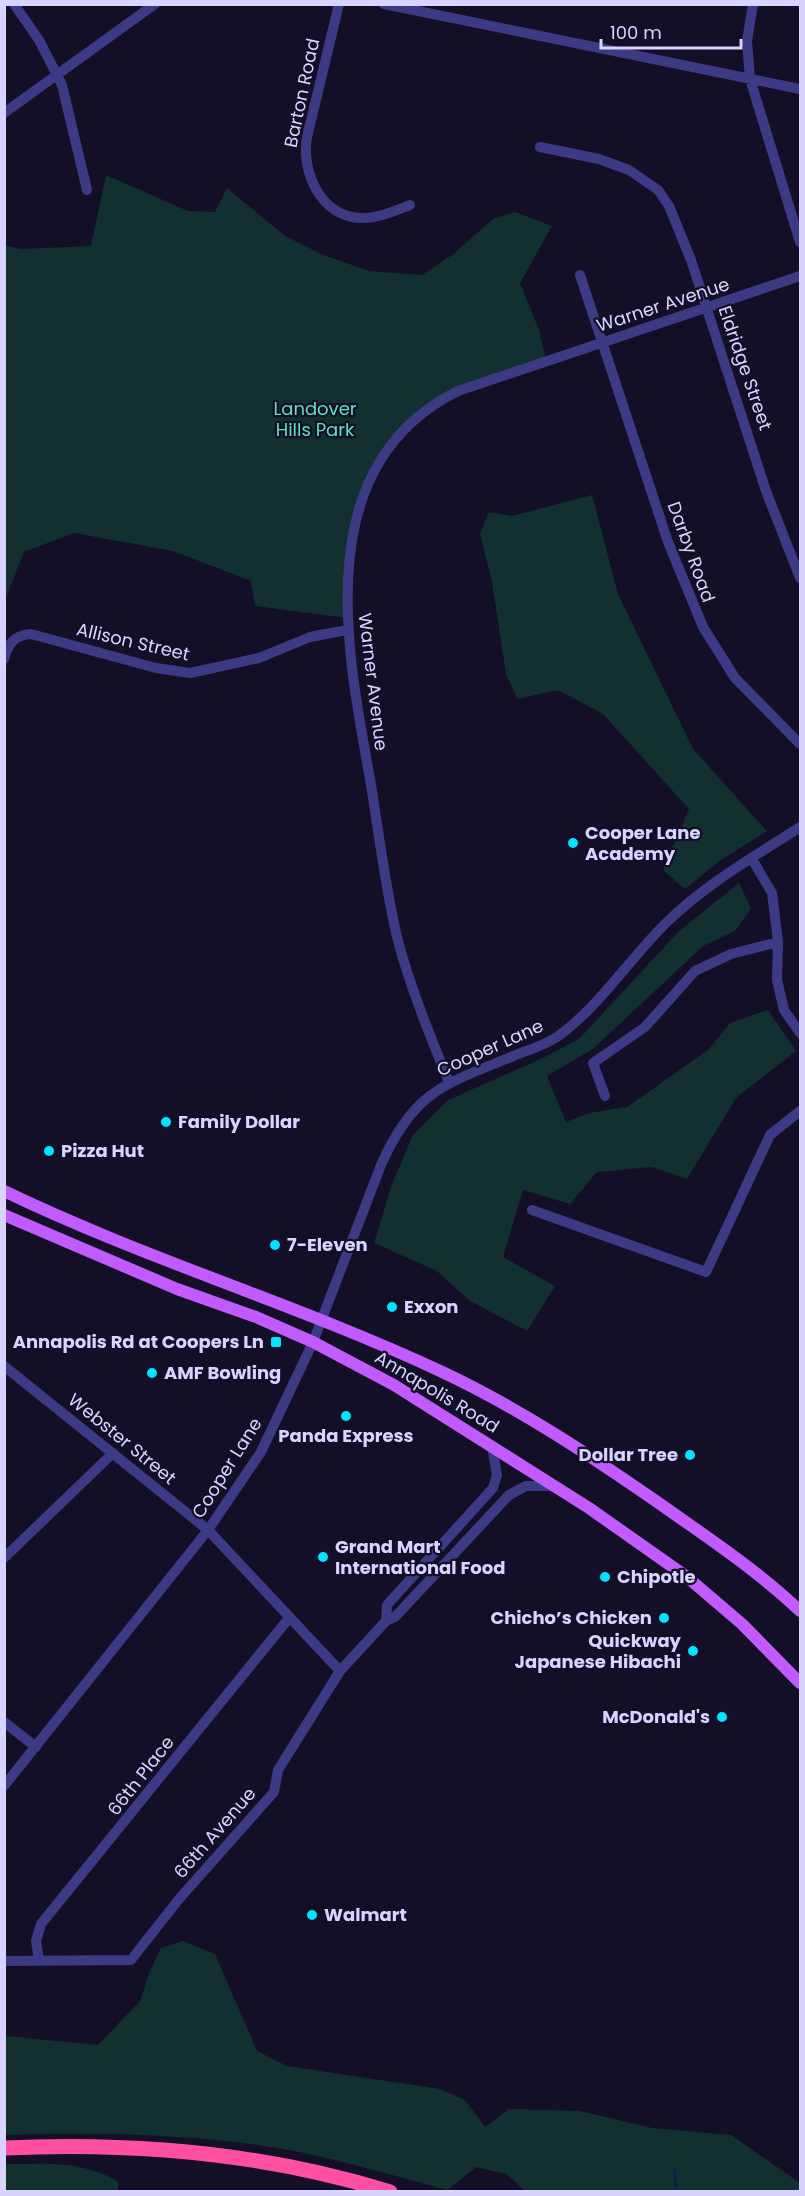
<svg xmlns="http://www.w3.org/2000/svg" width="805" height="2196" viewBox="0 0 805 2196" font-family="Poppins,sans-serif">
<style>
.green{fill:#12302f}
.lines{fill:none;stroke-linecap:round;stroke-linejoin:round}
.stream{stroke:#0c2248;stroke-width:3}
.minor{stroke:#3d3a85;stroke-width:10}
.major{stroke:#c25bff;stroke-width:12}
.highway{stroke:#ff4fa3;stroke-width:15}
.poi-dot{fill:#00e5ff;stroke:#130f26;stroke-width:2}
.labels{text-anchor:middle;stroke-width:4.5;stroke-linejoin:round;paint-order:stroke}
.street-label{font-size:18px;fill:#d9d4ff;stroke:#130f26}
.park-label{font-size:18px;fill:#5fe0c0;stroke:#130f26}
.poi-label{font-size:18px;font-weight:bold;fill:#d9d4ff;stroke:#130f26;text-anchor:start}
</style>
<rect width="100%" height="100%" fill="#130f26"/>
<path class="green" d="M106,175L188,211L215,212L227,188L285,236L321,254L369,271L422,275L452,255L493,219L515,212L552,226L520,283L539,330L546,361L426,409L373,474L354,531L347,618L255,606L251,581L173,551L74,533L24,552L5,600V245L20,249L91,246Z
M592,495L618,594L693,749L767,831L721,860L685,889L663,870L689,809L603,714L558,690L517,699L506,674L492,582L480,534L489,512L512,516Z
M739,883L751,908L735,931L703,946L594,1048L547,1076L566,1122L589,1113L627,1107L708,1050L730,1023L768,1010L796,1051L736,1098L687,1179L652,1167L597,1172L570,1204L523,1190L503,1257L555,1286L527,1331L470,1301L437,1271L374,1243L392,1184L413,1135L448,1100L543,1058L580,1038L679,931Z
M183,1941L215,1954L257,2051L287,2066L440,2089L465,2100L485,2127L509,2109L580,2111L652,2128L731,2135L800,2183V2191H525L506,2174L476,2167L447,2190C391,2175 335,2158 278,2148C193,2134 91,2132 5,2135V2036L98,2045L140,2001L150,1971L161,1948Z
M5,2164C42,2164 85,2160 118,2182V2191H5Z"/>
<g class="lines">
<path class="stream" d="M674,2170L677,2192"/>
<path class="minor" d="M14,4L39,40L62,85L87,190
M339,4L307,137C301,171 320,216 360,218C377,219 394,211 410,205
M384,4L800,89
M753,4L747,41L750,79L800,242
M4,113L155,4
M540,147L599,159L629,170L658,190L669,206L691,260L766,491L800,578
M580,275L668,542L703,627L735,678L800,744
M4,659C8,643 15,635 31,634L156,668L190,673L259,658L310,637L347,630
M752,859L772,893L778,942L777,980L784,1010L800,1033
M449,1082C430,1036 411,989 398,941C385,888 379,833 370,779C346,647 309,465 458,391L800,276
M605,1096L593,1063L645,1027L695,971L731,954L778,942
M532,1210L706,1272L770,1135L800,1111
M4,1366L208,1530L340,1671
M4,1558L113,1453
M386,1621L387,1605L493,1488L497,1475L492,1446
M4,1722L36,1747
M4,1786L208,1530L261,1452L313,1342L381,1165C414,1090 445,1084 516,1055C533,1048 551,1043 565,1031C604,1000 632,956 667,922C707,883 754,857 800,827
M39,1960L36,1941L41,1924L289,1618
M4,1961L131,1960L179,1899L274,1792L278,1770L340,1671L386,1621L395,1617L509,1495L526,1486H553"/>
<path class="major" d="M4,1191C145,1259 296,1304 438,1370C518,1407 591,1456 663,1506C711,1540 758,1571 800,1611
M4,1215L177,1289L256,1317L313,1342L394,1385L589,1508L687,1577L742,1624L800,1683"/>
<path class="highway" d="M4,2148C134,2142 265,2153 390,2192"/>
</g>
<g class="poi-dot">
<circle cx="573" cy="843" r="6"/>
<circle cx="166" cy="1122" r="6"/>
<circle cx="49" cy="1151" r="6"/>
<circle cx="275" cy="1245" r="6"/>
<circle cx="392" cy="1307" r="6"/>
<rect x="270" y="1336" width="12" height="12" rx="3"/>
<circle cx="152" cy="1373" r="6"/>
<circle cx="346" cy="1416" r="6"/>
<circle cx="690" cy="1455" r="6"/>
<circle cx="323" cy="1557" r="6"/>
<circle cx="605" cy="1577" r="6"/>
<circle cx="664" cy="1618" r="6"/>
<circle cx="693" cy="1651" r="6"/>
<circle cx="722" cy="1717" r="6"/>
<circle cx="312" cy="1915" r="6"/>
</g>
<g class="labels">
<g class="street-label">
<text transform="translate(302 93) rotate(-78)" y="6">Barton Road</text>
<text transform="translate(663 305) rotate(-18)" y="6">Warner Avenue</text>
<text transform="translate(745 368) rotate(71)" y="6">Eldridge Street</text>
<text transform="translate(691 552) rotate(70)" y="6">Darby Road</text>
<text transform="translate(133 642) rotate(13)" y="6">Allison Street</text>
<text transform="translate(373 682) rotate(83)" y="6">Warner Avenue</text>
<text transform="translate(490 1048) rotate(-24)" y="6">Cooper Lane</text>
<text transform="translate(437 1392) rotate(31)" y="6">Annapolis Road</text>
<text transform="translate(122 1439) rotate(39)" y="6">Webster Street</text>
<text transform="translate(227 1468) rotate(-58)" y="6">Cooper Lane</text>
<text transform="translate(141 1776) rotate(-52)" y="6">66th Place</text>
<text transform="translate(215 1833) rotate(-49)" y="6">66th Avenue</text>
</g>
<g class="park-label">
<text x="315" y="415">Landover<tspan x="315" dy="21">Hills Park</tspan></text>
</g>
<g class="poi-label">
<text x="585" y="839">Cooper Lane<tspan x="585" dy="21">Academy</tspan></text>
<text x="178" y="1128">Family Dollar</text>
<text x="61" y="1157">Pizza Hut</text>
<text x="287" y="1251">7-Eleven</text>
<text x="404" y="1313">Exxon</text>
<text x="264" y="1348" text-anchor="end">Annapolis Rd at Coopers Ln</text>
<text x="164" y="1379">AMF Bowling</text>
<text x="346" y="1442" text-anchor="middle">Panda Express</text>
<text x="678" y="1461" text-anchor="end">Dollar Tree</text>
<text x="335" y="1553">Grand Mart<tspan x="335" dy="21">International Food</tspan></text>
<text x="617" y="1583">Chipotle</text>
<text x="652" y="1624" text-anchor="end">Chicho’s Chicken</text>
<text x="681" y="1647" text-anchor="end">Quickway<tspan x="681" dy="21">Japanese Hibachi</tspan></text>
<text x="710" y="1723" text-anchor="end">McDonald's</text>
<text x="324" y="1921">Walmart</text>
</g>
</g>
<rect width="805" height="2196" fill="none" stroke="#d9d4ff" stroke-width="12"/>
<path d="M601 39v9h140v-9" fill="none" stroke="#d9d4ff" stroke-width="3"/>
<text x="610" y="39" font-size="18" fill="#d9d4ff" stroke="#130f26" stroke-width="4.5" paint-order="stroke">100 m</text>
</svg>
